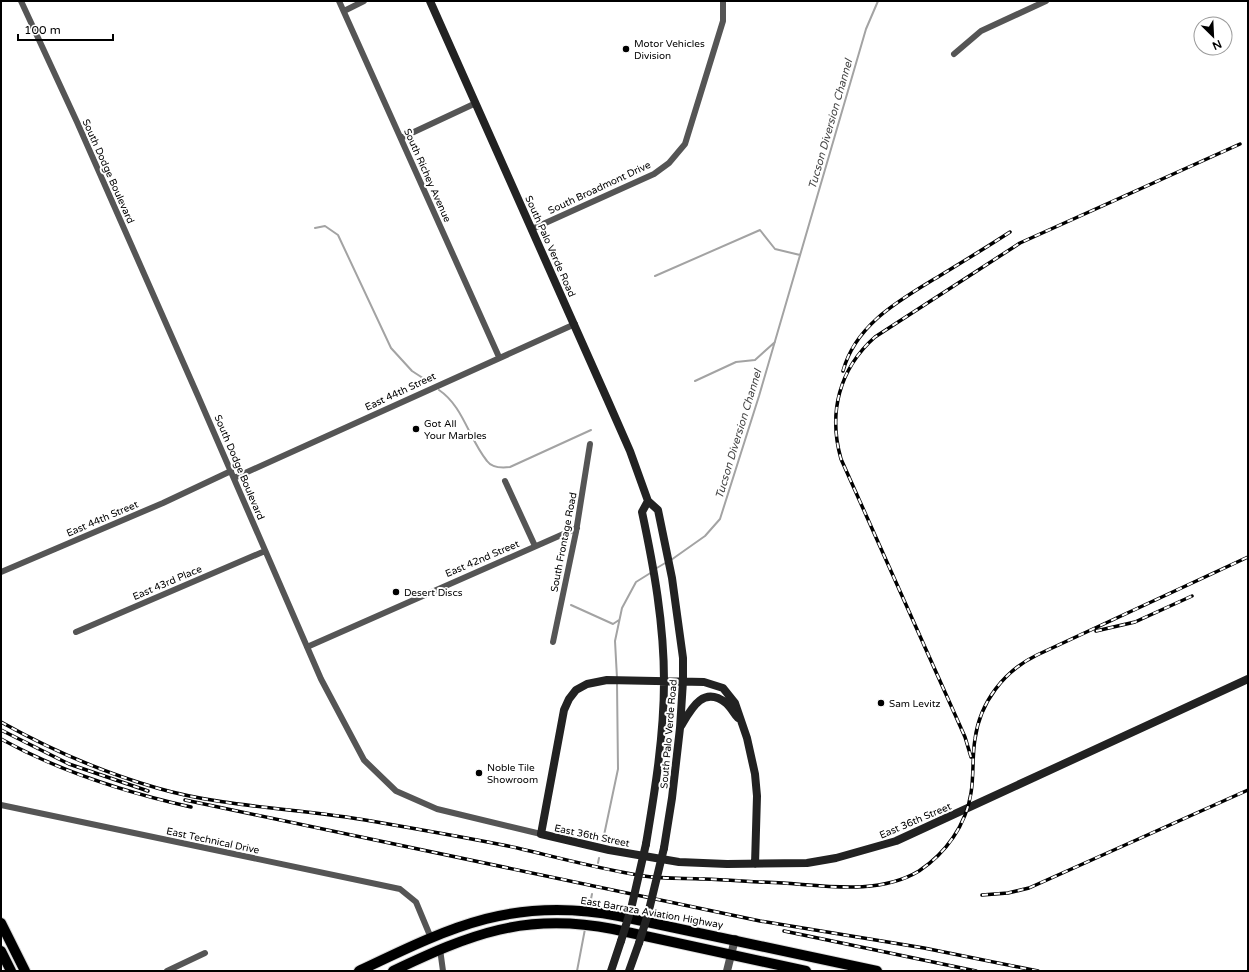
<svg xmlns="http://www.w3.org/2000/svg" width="1249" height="972" viewBox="0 0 1249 972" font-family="'Varela Round',sans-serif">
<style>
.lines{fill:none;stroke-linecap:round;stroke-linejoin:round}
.stream{stroke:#a3a3a3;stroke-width:2}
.primary-casing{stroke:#dbdbdb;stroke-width:12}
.minor{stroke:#555;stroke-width:6}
.tertiary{stroke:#555;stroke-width:8}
.secondary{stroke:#222;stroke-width:8}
.primary{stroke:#000;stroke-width:10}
.rail-casing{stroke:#000;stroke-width:3.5}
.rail{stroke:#fff;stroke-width:2;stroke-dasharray:6;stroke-linecap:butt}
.secondary-bridge{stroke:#222;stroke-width:8}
.poi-dot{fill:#000;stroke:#fff;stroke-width:1.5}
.labels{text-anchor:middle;stroke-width:4;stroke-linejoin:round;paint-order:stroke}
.poi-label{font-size:10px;fill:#000;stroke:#fff;text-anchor:start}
.street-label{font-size:10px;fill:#000;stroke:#fff}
.water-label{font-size:11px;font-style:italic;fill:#444;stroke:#fff}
</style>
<rect width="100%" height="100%" fill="#fff"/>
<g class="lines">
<path class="stream" d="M315,228L325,226L338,235L391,348L412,371L429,382
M655,276L760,230L775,249L800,255
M695,381L736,362L755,360L775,342
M439,390C463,406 469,439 487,461C492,468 502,468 510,467L591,430
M671,560L705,536L720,519L759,396L866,29L878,1
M655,569L667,562
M571,605L613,624L619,620
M617,678L615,641L622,608L636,582L652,572
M603,840L618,769L617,683
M598,863L599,858
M589,909L592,894
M577,971L585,929"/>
<g class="primary-casing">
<path id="primary" d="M1,923L25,971
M1,951L11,971
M359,971C451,927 513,896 619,916L877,971
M393,971C471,934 525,912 613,929L806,971"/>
</g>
<path class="minor" d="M21,1L77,122L198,396L321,679L364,760L396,791L437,809L541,834
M339,1L499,357
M344,11L364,1
M954,54L981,31L1046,1
M401,138L476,103
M532,229L654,174L669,163L685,144L723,21V1
M234,478L575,324
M505,481L535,546
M1,572L163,503L231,471
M76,632L265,551
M553,642L576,532L590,444
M307,647L577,528
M1,805L400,889L416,902L431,938
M440,949L443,971
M167,971L205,953"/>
<path class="tertiary" d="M727,971L735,939"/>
<path class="secondary" d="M430,1L608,401L630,451L648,501L658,510L672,578L683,658V681L680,728L672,798L664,848
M681,726C691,709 703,685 726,703C731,707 734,714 738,718
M646,844C655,790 664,736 664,681C664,624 654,568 642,512L648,501
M755,864L757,796L755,774L747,738L735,703L723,688L704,682L607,680L587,684L576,690L569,699L564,710L541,834L609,850L679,862L727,864L807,863L836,858L896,841L1248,679
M611,971L621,941
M629,971L639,943"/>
<use href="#primary" class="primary"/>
<g class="rail-casing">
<path id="rail" d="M843,371C856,323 902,299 941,275C964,261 987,247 1010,232
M1096,631L1135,622L1192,596
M1,722C51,750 102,772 157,788C226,808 300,808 371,821C417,829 463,837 508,846C553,856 598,869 644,876C664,879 684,878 704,879C730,880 756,882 783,883C827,886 879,895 919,871C946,853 966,825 971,793C974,775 972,757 975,739C980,702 1004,671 1037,655L1248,557
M1,730L69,764L148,791
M1,739C61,772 124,792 191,807
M971,757L965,737L841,459C828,413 839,369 875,337L1020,243L1240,144
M185,800L760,921L924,948L1038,971
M982,895L1008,893L1029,888L1248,790
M784,931L976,971"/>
</g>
<use href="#rail" class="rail"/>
<path class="secondary-bridge" d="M621,941L631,909L646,844
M639,943L648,914L664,848"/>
</g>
<g class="poi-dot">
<circle cx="626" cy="49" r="4"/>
<circle cx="416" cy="429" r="4"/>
<circle cx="396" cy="592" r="4"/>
<circle cx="881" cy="703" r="4"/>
<circle cx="479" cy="773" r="4"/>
</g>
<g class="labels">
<g class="poi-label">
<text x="634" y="47">Motor Vehicles<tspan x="634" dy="12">Division</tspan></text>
<text x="424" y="427">Got All<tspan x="424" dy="12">Your Marbles</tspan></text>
<text x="404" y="596">Desert Discs</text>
<text x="889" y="707">Sam Levitz</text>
<text x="487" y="771">Noble Tile<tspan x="487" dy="12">Showroom</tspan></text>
</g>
<g class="street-label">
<text transform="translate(109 171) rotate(66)" y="4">South Dodge Boulevard</text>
<text transform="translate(428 175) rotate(66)" y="4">South Richey Avenue</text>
<text transform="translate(599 187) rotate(-25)" y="4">South Broadmont Drive</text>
<text transform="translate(551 246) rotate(66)" y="4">South Palo Verde Road</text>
<text transform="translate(400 391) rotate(-25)" y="4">East 44th Street</text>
<text transform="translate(240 467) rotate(67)" y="4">South Dodge Boulevard</text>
<text transform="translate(102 518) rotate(-23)" y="4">East 44th Street</text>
<text transform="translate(563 542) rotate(-79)" y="4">South Frontage Road</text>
<text transform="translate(482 558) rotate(-23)" y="4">East 42nd Street</text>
<text transform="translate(167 582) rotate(-23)" y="4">East 43rd Place</text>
<text transform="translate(668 734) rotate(-85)" y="4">South Palo Verde Road</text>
<text transform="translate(915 820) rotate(-23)" y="4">East 36th Street</text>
<text transform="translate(592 835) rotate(12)" y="4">East 36th Street</text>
<text transform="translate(213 840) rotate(12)" y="4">East Technical Drive</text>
<text transform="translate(652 912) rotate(10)" y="4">East Barraza Aviation Highway</text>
</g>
<g class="water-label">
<text transform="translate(830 124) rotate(-74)" y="4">Tucson Diversion Channel</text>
<text transform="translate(738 434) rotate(-73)" y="4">Tucson Diversion Channel</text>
</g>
</g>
<rect width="1249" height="972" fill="none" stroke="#000000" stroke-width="4"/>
<g transform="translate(1213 36) rotate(156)"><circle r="19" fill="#ffffff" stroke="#999999"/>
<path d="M0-3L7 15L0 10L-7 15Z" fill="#000000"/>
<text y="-6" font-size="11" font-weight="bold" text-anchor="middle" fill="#000000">N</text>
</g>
<path d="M18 34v6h95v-6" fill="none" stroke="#000000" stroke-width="2"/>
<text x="24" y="34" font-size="12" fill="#000000" stroke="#ffffff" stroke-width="3" paint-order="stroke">100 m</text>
</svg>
